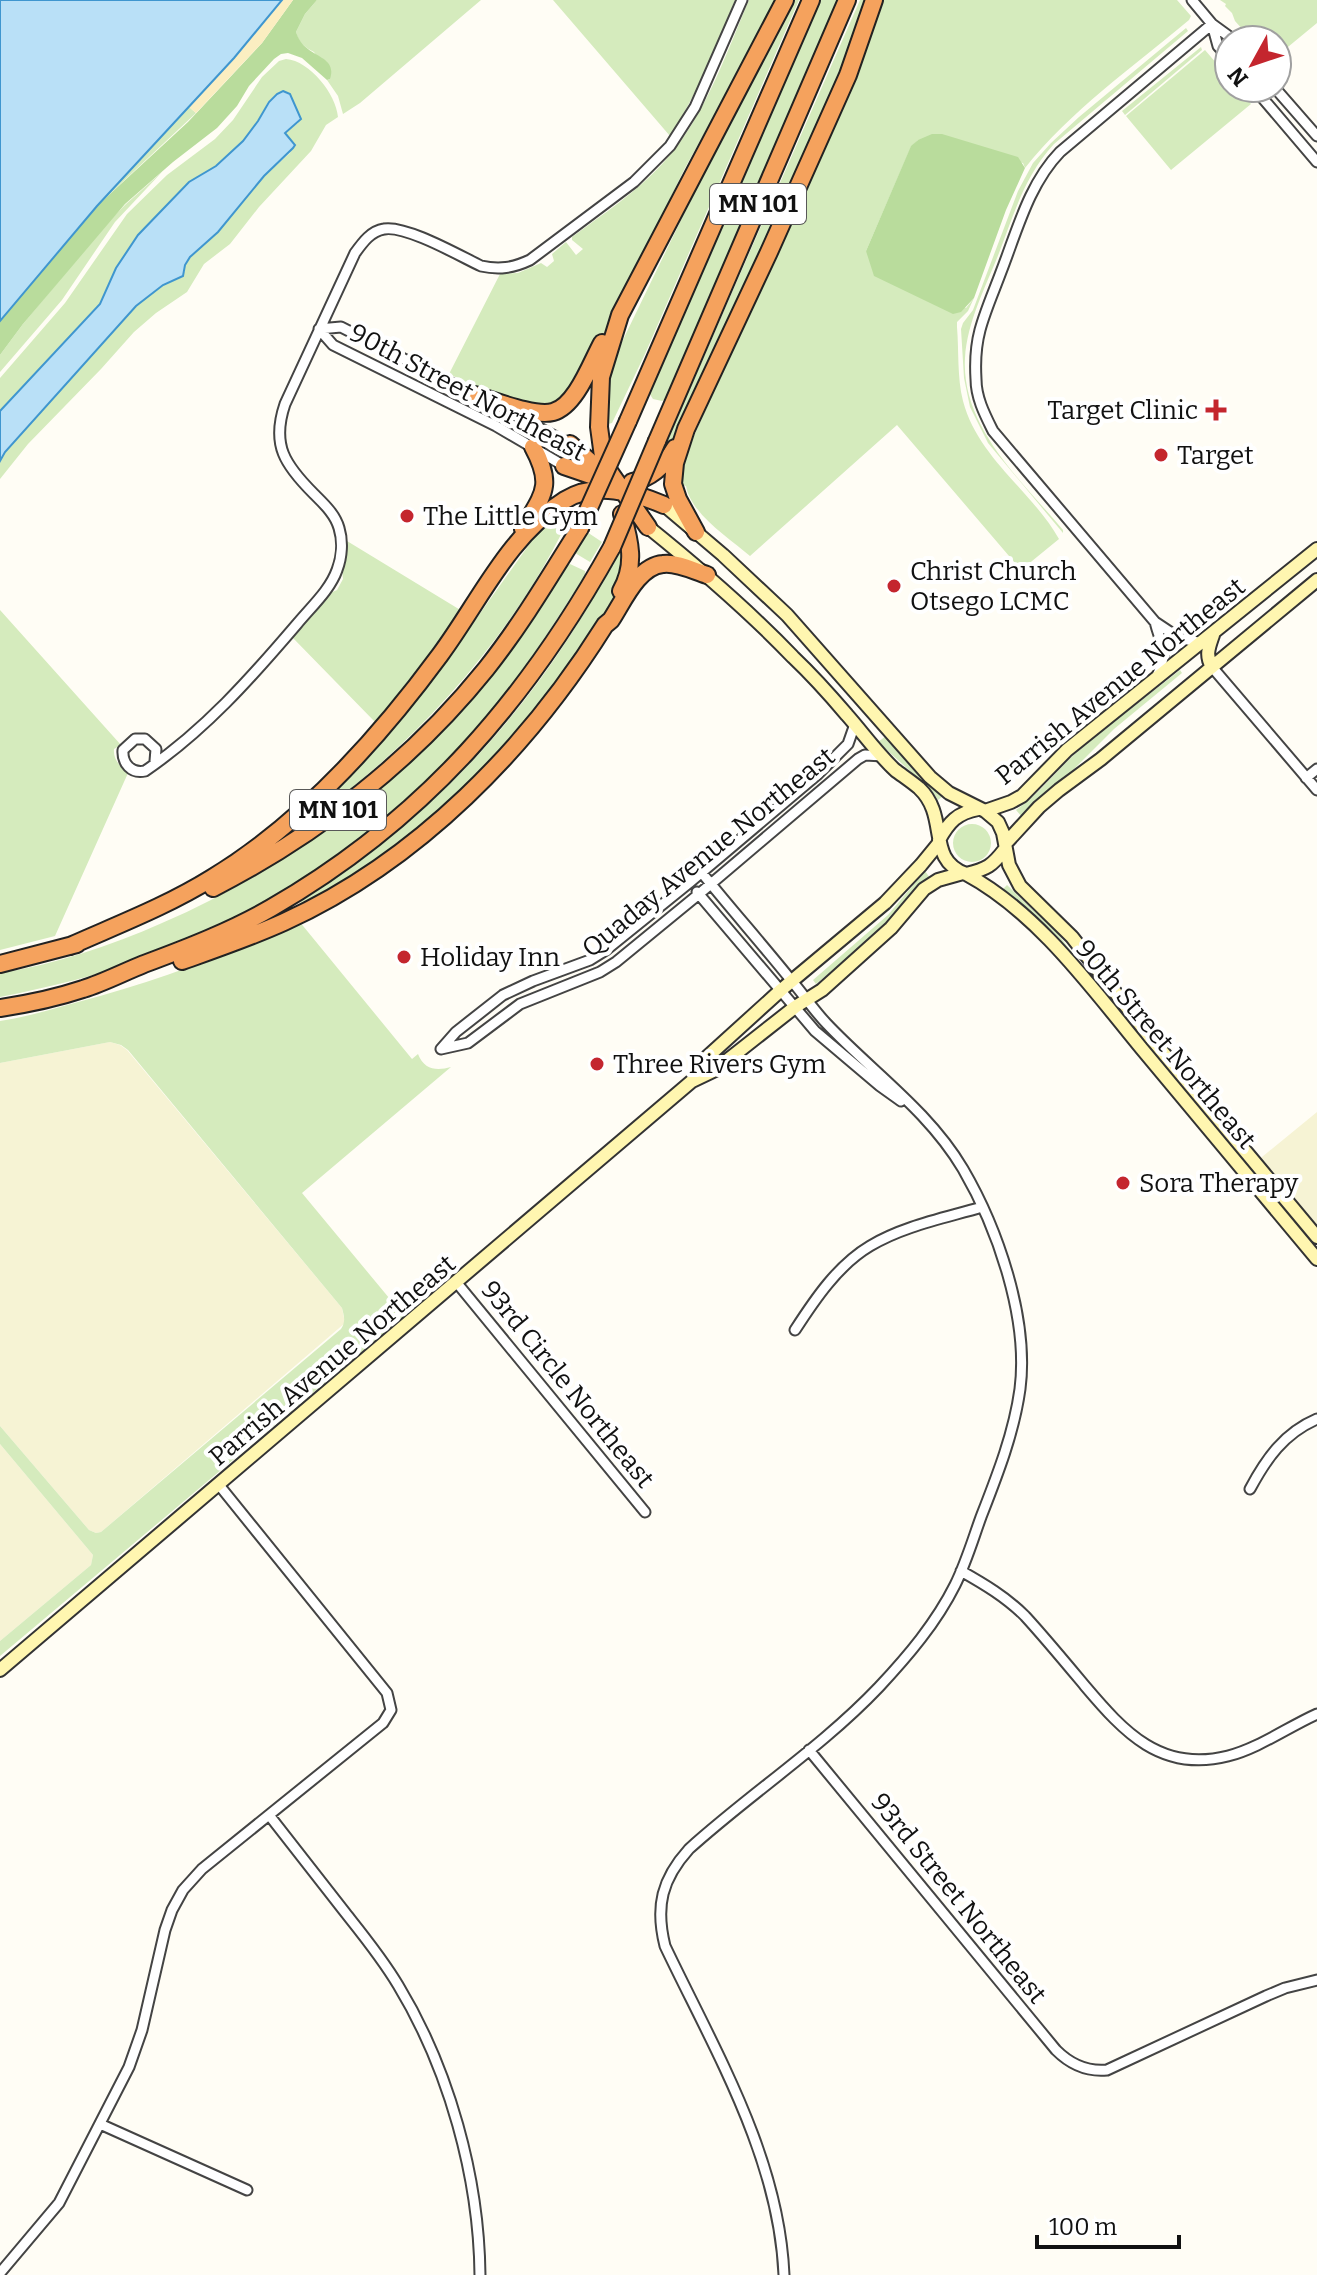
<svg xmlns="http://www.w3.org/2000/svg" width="1317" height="2275" viewBox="0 0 1317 2275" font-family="Bitter,serif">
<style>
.farmland{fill:#f6f3d4}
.green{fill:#d5ebbd}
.forest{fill:#b9dc9c}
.sand{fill:#fbeec1}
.water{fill:#b9e0f7;stroke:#3f96cf;stroke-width:2}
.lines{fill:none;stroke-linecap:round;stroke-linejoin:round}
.street-casing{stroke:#444;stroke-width:13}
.secondary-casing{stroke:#333;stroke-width:16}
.highway-casing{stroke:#222;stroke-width:20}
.street{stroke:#fff;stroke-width:9}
.secondary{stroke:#fff6b0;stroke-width:12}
.highway{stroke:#f5a25d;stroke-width:16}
.highway-bridge-casing{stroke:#222;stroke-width:20;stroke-linecap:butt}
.highway-bridge{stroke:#f5a25d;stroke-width:16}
.poi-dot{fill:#c4262e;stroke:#fff;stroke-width:3}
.labels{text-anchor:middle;stroke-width:8;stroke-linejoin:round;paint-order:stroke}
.shield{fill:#fff;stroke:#585858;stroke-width:2}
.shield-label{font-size:24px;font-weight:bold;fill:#111}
.street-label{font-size:26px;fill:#111;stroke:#fff}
.poi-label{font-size:26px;fill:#111;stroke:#fff;text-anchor:start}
</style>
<rect width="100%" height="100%" fill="#fffdf5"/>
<path class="farmland" d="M110,1042L120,1045L127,1050L342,1308L345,1323L101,1532L96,1533L89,1530L0,1426V1063Z
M1317,1112V1232L1257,1161Z
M0,1444L93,1555L91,1565L0,1641Z"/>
<path class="green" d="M317,0H481L360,103L343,114L338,96L327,80L330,79L314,52C305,48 298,41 296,32L305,14Z
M553,0H735C716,46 698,93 670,136Z
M749,0H778L685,168L590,363L562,403L542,408L489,393L449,374L500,274L518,273L541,263L547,267L554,261L552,254L566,242L576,255L583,249L572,240V237C603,214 637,192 663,163C705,117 725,56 749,0Z
M791,0H799L645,354L612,423L608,424C606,397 610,373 619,348L713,154Z
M819,0H839L666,399L662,401L653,399L649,393Z
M860,0H869L861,26L678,438L660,457Z
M877,0H1177L1191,16L1189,20C1133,67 1070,111 1025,168L1023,163L918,140L911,147L866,251L966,308L974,298L968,311L957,322V327C959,351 957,377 963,401C978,458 1032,491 1059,539L1021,570L897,425L750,556C729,538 691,514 686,486L681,485L682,468L693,438L809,179Z
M1220,0H1317V23L1277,56V40H1252L1235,21L1232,13L1225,6L1226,4Z
M1186,28L1188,31L1054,144C1025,175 1014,214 999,253C986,286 967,322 965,358C961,427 1022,481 1063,530V533L988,443L970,407L964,378L961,329L963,323L973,310L1018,191L1033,163L1051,143L1079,117Z
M1201,47L1202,50L1125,115L1122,111Z
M1205,50L1229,78V88H1237L1251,104L1171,170L1126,116Z
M286,59C310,61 336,94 338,117L326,125L311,151L259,207L230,244L204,264L187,292L156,313L134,332L101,369L28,444L0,479V461L5,452L136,306L163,285L178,279L185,271V265L190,257L218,232L264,176L290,153L293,142L285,133L298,123L300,115L287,92L276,94L268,102L258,121L243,141L216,166L189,183L138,235L116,268L100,304L0,411V378L65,303L127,214L167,175L215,139L233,120L262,77L279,61Z
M189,107L196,113L97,206Z
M162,172L115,222L62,300L0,372V355L23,324L107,223L126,204Z
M569,508L573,511C560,537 547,562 532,586C470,684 387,767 292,833L289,829L383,738L427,688L538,532L549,520Z
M584,530L602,542L590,562L575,553V550Z
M347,541L462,611L376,723L292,637L330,593L337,590L343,579C341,569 347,552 347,541Z
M623,543L625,578L587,643L540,705L453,803L382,857L303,906L300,902C445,809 545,697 623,543Z
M570,564L585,571V575C543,642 500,707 445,765C364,848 255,917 146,958C99,975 50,987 0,997V973C56,964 110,946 162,923C334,848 470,727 566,566Z
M0,610L121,745L114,749C113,760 120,766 128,773L55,936L0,950Z
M1180,670L1182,673L1114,729L1064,779L1022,817L1016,810C1038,795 1056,771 1076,753C1109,724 1145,698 1180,670Z
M886,736L922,778L943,796L938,800L930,789L878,742Z
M953 843a19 19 0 1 1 38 0a19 19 0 1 1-38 0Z
M925,871L930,878C909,891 895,914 878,931C859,950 837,967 816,984L813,980L888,915Z
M1007,885L1058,934L1083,967L1081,969L1016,901L1002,890Z
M299,921L412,1059L418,1054C424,1070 437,1071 451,1067L302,1193L404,1316L0,1656V1641L91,1565L93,1555L0,1444V1426L89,1530L96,1533L101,1532L341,1329C346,1321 344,1316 342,1308L128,1050L121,1045L110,1042L0,1063V1021C27,1017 52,1009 78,1002C155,982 228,954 299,921Z"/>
<path class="forest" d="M293,0H317L305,14L296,32C298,38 302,45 308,49C320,58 336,61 330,79L327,80L302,58L288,53L281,54L274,59L249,86L237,106L217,128L173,162L125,204L23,324L0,355V321L97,206L188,122L262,43Z
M932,134H942L1018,157L1025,168L1006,210L974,298L961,312L953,314L874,276L866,251L911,146L918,140Z"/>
<path class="sand" d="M282,0H293L262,43L196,113L189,107L234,58Z"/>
<path class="water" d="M0,0H282L234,58L97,206L0,321Z
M283,91L290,94L301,119L285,133L295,145L293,148L264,176L218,232L190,257L185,265L183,276L163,285L136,306L5,452L0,461V411L100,304L116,268L138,235L189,182L216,166L243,141L258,121L269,102L277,94Z"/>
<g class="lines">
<g class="street-casing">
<path id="street" d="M1212,24L1218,46L1229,58
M1212,24L1234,40
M1254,88L1317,162
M1275,88L1317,136
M319,329L341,327L475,395
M319,329L333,345L496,426L566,467
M510,412L571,445
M1155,622L993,431C985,415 976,398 976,379C975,363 976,345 980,330C985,311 994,291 1001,272C1017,231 1029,184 1060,152L1212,24L1192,0
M1212,667L1317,790
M1157,676C1169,650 1161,646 1155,622L1179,638L1202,643
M155,761L156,749L145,739H135L123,750C122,763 131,774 145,771C204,731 251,678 297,624C311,607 330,590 337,570C342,557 343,541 339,528C335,514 324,504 314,494C285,465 271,445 285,404L355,253C363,242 371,231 384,229C406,225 460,256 481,266C499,270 513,268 530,260L634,182L670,146L695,107L742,0
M1306,778L1317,769
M702,873C731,909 762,944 791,980C803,994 813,1009 826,1023C871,1071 928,1110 963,1169C998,1229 1029,1319 1020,1389C1014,1433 997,1476 981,1517C973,1539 966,1563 955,1585C936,1623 908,1656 879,1687C822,1747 751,1793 689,1849C662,1879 655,1906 665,1946C715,2051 779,2157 784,2275
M697,892L815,1031L880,1086L901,1101
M441,1049L468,1043L520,1004L600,972L616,962L699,894L858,759L865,755L883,756
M441,1049L456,1032L503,995L533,981L590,960L606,950L689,883L818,774L848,744L855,724
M457,1283L645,1512
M795,1330C815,1299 838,1265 870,1246C903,1226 945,1218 982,1207
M1250,1489C1266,1459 1284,1433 1317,1419
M961,1571C984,1584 1006,1597 1025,1616C1046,1639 1065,1662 1085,1686C1124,1732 1161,1773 1228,1756C1259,1748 1288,1727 1317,1714
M809,1750L1056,2050C1070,2064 1086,2072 1107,2070L1266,1996L1285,1988L1317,1980
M269,1815C294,1847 319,1879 344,1911C363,1935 382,1958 398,1985C449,2069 479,2177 480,2275
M100,2124L247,2190
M0,2273L59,2203L129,2067L142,2030L165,1930L172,1910L183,1890L202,1869L383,1723L391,1710L387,1693L219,1485"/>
</g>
<g class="secondary-casing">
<path id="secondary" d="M664,505L723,555L787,615L930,777L949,793L985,811L998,822L1003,833L1009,865L1020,886L1072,937L1151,1038L1317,1237
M648,527C699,568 748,610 793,657C812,675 830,695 847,715C863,733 877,753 895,770C903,776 912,782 919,788C950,817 925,859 966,874C987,869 992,866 1005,849
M1212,667C1205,655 1209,647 1213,635
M985,811L1011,802L1022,796L1067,750L1317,549
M939,840C949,822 957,813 978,809
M1005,844L1039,807L1059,790L1101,759L1317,580
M966,874C1037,912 1091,987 1142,1049C1200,1119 1259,1189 1317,1259
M692,1081L705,1059L781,990L885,903L921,865L939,843
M0,1670L692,1081L715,1070L795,1007L822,990L891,928L924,889L938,880L963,873"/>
</g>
<g class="highway-casing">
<path id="highway" d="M474,395C493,400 534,417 553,412C576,406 591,363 602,343
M628,421L811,0
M657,441L847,0
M570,444L588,460L607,482
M564,466L605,480
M632,482C652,478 665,465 675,448
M648,527L604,464L599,427L601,377L620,315L785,0
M523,529C543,494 554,486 533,447
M696,532L678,499L673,484L675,463L686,429L769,252L848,75L874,0
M621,591C636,565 630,541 622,514
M213,888C317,835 413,760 486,669C521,625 550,576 580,528
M70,946C117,925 167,906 212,878C301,824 379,738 440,655C480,601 507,537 565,500C596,481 633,492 664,505
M182,961C216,949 251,937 284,922C418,861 528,748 605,625L611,620C623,602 638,566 663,564C677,562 694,571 707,575
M0,964L77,944
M0,1008C27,1004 56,998 83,989C103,983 124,972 144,964C187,948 231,931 271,908C424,820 527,700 612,547"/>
</g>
<use href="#street" class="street"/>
<use href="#secondary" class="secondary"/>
<use href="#highway" class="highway"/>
<g class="highway-bridge-casing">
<path id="highway-bridge" d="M580,528L628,421
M612,547L657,441"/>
</g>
<use href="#highway-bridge" class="highway-bridge"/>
</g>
<g class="poi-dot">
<path d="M1212 398h8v8h8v8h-8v8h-8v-8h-8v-8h8z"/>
<circle cx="1161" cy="455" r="8"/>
<circle cx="407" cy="516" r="8"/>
<circle cx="894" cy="586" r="8"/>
<circle cx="404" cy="957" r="8"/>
<circle cx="597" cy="1064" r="8"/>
<circle cx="1123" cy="1183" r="8"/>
</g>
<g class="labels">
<g class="shield">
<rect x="710" y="184" width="96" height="40" rx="6"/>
<rect x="290" y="790" width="96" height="40" rx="6"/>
</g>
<g class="shield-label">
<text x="758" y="212">MN 101</text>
<text x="338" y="818">MN 101</text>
</g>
<g class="street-label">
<text transform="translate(468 392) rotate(28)" y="9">90th Street Northeast</text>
<text transform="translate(1120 681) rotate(-39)" y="9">Parrish Avenue Northeast</text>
<text transform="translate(708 852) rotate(-39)" y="9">Quaday Avenue Northeast</text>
<text transform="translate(1166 1044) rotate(50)" y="9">90th Street Northeast</text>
<text transform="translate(332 1360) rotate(-40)" y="9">Parrish Avenue Northeast</text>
<text transform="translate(568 1384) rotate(51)" y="9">93rd Circle Northeast</text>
<text transform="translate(959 1898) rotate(51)" y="9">93rd Street Northeast</text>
</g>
<g class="poi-label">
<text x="1198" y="419" text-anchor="end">Target Clinic</text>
<text x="1177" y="464">Target</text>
<text x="423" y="525">The Little Gym</text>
<text x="910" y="580">Christ Church<tspan x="910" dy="30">Otsego LCMC</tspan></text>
<text x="420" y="966">Holiday Inn</text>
<text x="613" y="1073">Three Rivers Gym</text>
<text x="1139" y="1192">Sora Therapy</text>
</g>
</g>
<g transform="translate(1253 64) rotate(230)"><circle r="38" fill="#ffffff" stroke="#a0a0a0" stroke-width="2"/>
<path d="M0-6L14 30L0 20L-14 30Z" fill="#c4262e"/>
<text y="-12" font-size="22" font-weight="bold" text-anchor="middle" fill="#111111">N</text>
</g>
<path d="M1037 2235v12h142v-12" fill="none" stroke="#111111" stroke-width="4"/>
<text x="1049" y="2235" font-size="24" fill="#111111" stroke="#ffffff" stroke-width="6" paint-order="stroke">100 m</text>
</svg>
